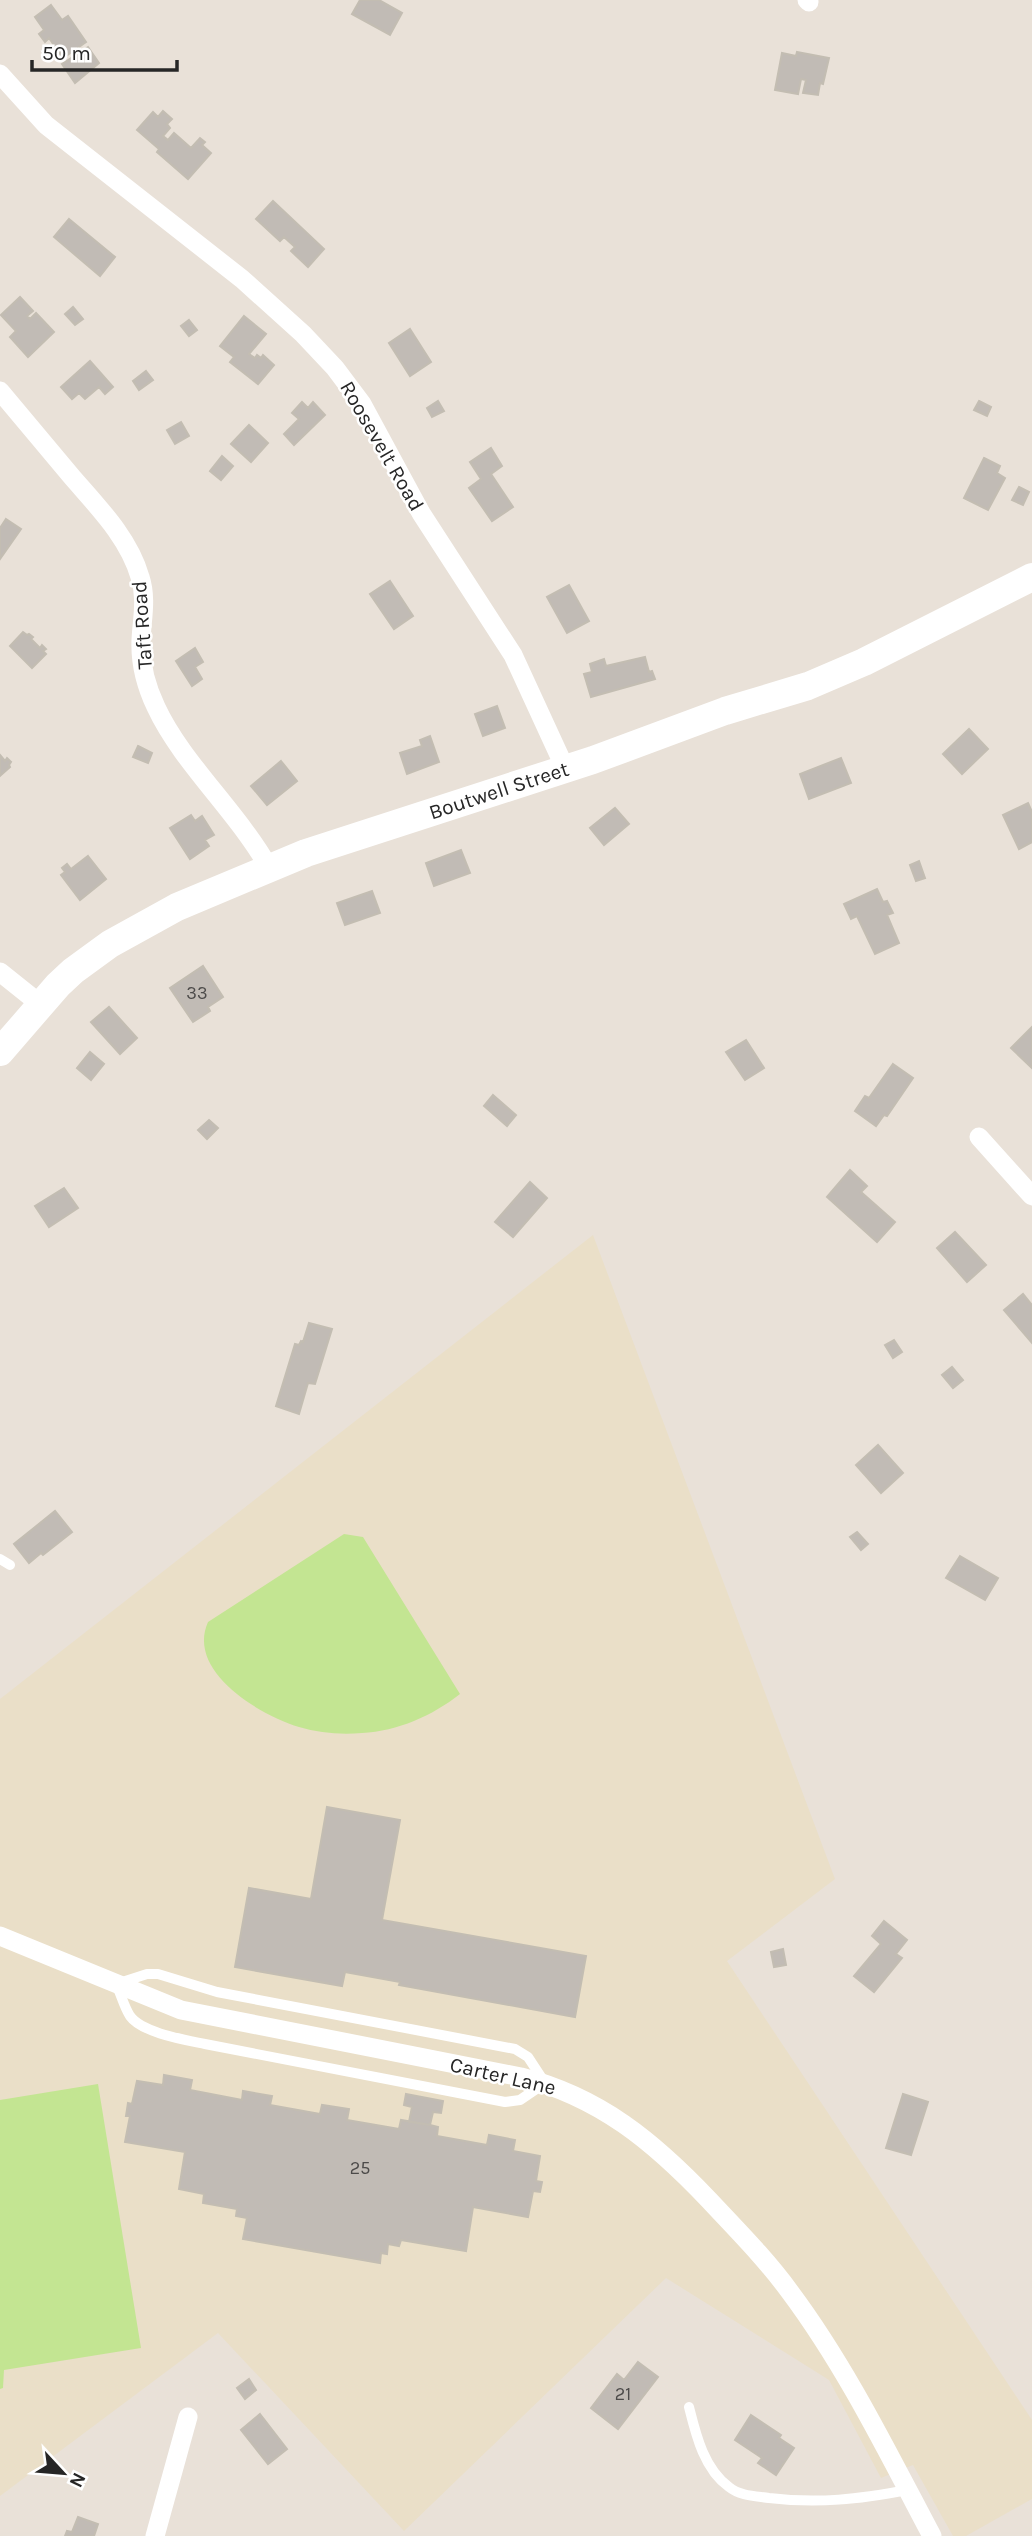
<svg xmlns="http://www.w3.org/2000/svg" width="1032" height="2536" viewBox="0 0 1032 2536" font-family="Karla,sans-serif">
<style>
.education{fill:#eadfc8}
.pitch{fill:#c3e592}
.building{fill:#c1bbb5;stroke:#c3bdb2;stroke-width:2}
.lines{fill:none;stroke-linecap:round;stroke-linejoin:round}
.lane{stroke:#fff;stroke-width:10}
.street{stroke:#fff;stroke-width:19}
.secondary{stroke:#fff;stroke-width:28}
.labels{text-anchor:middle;stroke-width:5;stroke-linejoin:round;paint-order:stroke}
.number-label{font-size:18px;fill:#4d4b4a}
.street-label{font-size:21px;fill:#262626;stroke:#fff}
</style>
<rect width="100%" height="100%" fill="#e9e1d8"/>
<path class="education" d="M593,1235L835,1879L727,1961L1032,2420V2499L966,2536H953L913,2465L881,2478L829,2380L666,2278L404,2531L218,2333L0,2496V1699Z"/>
<path class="pitch" d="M344,1534L363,1537L460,1694C432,1716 398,1731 362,1733C341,1735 319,1733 299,1727C259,1715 186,1671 208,1622Z
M98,2084L141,2348L4,2370L3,2388L0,2389V2100Z"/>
<path class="building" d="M360,0H379L402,13L390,35L352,14Z
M51,5L62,20L68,16L86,42L63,58L49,38L45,42L39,34L44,30L35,17Z
M88,47L99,63L75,83L62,64Z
M797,52L829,58L823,84L820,83L818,95L803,93L806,80L801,79L798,94L775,90L782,53L796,56Z
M163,111L172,119L167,124L170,128L163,136L168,140L174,133L191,148L200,138L205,142L202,145L211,153L188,179L157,152L159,149L137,130L153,112L158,117Z
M273,201L324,249L308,267L291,251L295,247L284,237L280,241L256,219Z
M69,219L115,257L100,276L54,237Z
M20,297L33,311L27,316L30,319L36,313L54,332L28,357L10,337L16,331L1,315Z
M73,307L83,319L75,325L65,314Z
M244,316L266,334L249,354L255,358L257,355L261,358L263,355L274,365L258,384L230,362L234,357L220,346Z
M189,320L197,330L189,336L181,326Z
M410,329L431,362L410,376L389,343Z
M90,361L113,387L105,394L99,387L85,399L79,393L72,399L61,387Z
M146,371L153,380L139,390L133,381Z
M438,401L444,411L432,417L427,408Z
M979,401L991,407L987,416L974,410Z
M302,402L308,408L313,402L325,415L294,445L284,434L299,419L292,413Z
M181,422L189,436L175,444L167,430Z
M249,425L268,443L251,462L231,444Z
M491,448L502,466L491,474L513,507L492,521L469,488L481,479L470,462Z
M222,456L233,466L221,480L210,471Z
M984,458L1000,466L997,473L1005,478L988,510L964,498Z
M1019,487L1029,492L1023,505L1012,500Z
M6,519L21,529L0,559V528Z
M390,581L413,616L394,629L370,594Z
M569,585L589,621L567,633L547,597Z
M23,632L27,635L29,634L33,637L31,639L40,648L42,645L46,649L43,651L46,654L32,668L10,646Z
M195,648L203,662L195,667L202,679L192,686L176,661Z
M645,657L649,672L652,671L655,679L591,697L584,674L592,672L590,664L604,659L606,666Z
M497,706L505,728L483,736L475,714Z
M969,729L988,749L962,774L943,754Z
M430,736L439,762L407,774L400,753L422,746L420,740Z
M138,746L152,753L148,763L133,757Z
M0,755L5,761L7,758L11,762L9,765L10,767L0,776Z
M841,758L851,783L809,799L800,774Z
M281,761L297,781L267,805L251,786Z
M1028,803L1032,812V842L1019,849L1003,815Z
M615,808L629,824L604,845L590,828Z
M191,815L195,821L202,816L214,835L205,840L209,846L190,859L170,828Z
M461,850L470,873L434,886L426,863Z
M88,856L106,879L80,900L61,875L65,872L62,868L67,864L71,869Z
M919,861L925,878L916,881L910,865Z
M877,889L883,902L887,901L893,913L887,915L899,943L875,954L857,916L851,919L844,904Z
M372,891L380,913L345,925L337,903Z
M203,966L223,997L208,1007L210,1011L193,1022L170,988Z
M109,1007L137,1038L120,1054L91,1022Z
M1032,1027V1068L1011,1048Z
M746,1040L764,1068L745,1080L726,1052Z
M90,1052L104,1064L91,1080L77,1068Z
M893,1064L913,1078L887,1116L884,1115L876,1126L855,1111L865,1096L869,1098Z
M493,1095L516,1115L507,1126L484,1106Z
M209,1120L218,1128L207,1139L198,1130Z
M850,1170L867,1186L861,1192L895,1222L877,1242L827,1197Z
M530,1182L547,1198L513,1237L495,1222Z
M64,1188L78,1208L49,1227L35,1206Z
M955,1232L986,1265L967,1282L937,1248Z
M1023,1294L1032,1305V1343L1004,1310Z
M309,1323L332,1329L315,1384L308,1383L299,1414L276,1406L295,1344L299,1345L301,1341L303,1342Z
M894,1340L902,1352L893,1358L885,1345Z
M952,1367L963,1380L953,1388L942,1375Z
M878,1445L903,1473L881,1493L856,1465Z
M55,1511L72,1532L43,1555L41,1553L29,1563L14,1544Z
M857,1532L868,1544L861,1550L850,1537Z
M960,1556L998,1578L985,1600L946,1578Z
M327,1807L400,1820L382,1920L586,1956L575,2017L399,1985L400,1982L345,1972L342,1986L235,1967L249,1888L311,1899Z
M884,1921L907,1940L896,1954L902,1958L874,1992L854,1976L881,1944L872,1936Z
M783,1949L786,1965L774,1967L771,1952Z
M164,2075L192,2080L190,2090L242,2100L243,2091L272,2096L270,2105L320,2114L322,2105L349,2109L347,2120L399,2129L401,2120L430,2125L438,2127L437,2136L487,2145L489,2135L515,2140L513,2151L540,2156L536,2181L542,2182L540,2192L533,2191L528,2217L473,2207L466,2251L401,2240L399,2246L388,2244L387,2254L381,2253L380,2263L243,2239L247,2218L236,2216L237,2209L203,2203L204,2194L179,2189L185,2152L125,2142L130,2116H126L128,2103L132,2104L137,2081L163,2085Z
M406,2094L443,2101L441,2113L433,2112L430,2125L409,2122L412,2107L404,2105Z
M903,2094L928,2102L911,2155L886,2148Z
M638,2362L658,2377L618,2429L591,2408L617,2374L624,2380Z
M249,2379L256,2390L245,2399L237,2388Z
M260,2414L287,2449L268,2464L241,2430Z
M751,2415L781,2435L779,2438L794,2448L776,2475L758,2463L762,2458L735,2440Z
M78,2517L98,2524L94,2536H65L67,2531L72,2532Z"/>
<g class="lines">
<path class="lane" d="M0,1559L10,1565
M147,1974H158L217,1992L515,2049L528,2057L545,2083L520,2100L505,2102L205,2044C186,2040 142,2033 130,2016C124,2007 121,1994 116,1984Z
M689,2407C696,2435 704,2469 729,2487C740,2496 755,2496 769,2498C819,2504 859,2499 908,2490"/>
<path class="street" d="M807,0L809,2
M0,74L46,125L242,279L303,334L335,368L362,404L421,513L513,655L565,768
M0,391C24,420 48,448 72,477C98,507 129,538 140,577C147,599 142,618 141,640C140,663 146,686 156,707C182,763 237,811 269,868
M0,972L40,1004
M979,1137L1032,1196
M0,1936L181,2010L521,2077C600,2097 654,2142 709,2200C737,2230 766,2259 790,2292C846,2367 888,2453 932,2536
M155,2536L188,2417"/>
<path class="secondary" id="s1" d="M0,1052L58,985L73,971L110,944L177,907L306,853L593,760L725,711L808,686L864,662L1032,577"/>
</g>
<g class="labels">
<g class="number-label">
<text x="197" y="999">33</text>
<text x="360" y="2174">25</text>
<text x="623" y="2400">21</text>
</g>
<g class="street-label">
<text transform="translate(382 446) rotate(60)" y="7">Roosevelt Road</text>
<text transform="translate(142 625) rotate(-94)" y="7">Taft Road</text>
<text dy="7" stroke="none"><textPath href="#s1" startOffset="574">Boutwell Street</textPath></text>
<text transform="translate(503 2076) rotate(13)" y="7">Carter Lane</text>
</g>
</g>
<g transform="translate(63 2473) rotate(116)" stroke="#ffffff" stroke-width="5" paint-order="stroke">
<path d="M0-5L12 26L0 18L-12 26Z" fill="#262626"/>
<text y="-10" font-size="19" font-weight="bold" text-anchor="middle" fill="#262626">N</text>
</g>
<path d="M32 60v10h145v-10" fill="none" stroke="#262626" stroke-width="3.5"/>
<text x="42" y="60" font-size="21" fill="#262626" stroke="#ffffff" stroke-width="5" paint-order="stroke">50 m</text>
</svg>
